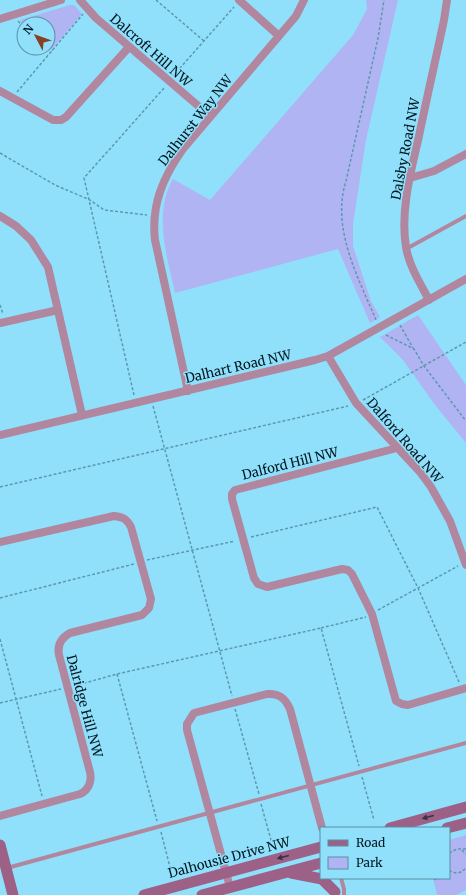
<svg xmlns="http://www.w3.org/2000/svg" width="466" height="895" viewBox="0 0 466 895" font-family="Merriweather,serif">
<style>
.green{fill:#b1b4f3}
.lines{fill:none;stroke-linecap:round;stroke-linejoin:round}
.path{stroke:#5d98ad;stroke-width:1.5;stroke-dasharray:3 2;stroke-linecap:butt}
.lane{stroke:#b187a0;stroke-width:4}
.street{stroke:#b187a0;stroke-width:8}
.secondary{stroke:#9d6187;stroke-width:11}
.oneway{fill:#383244}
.labels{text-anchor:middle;stroke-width:3;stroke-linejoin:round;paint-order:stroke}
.street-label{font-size:13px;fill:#011820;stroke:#90e0fc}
</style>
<rect width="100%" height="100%" fill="#90e0fc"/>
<path class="green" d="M366,0H398L366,140L353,224V246L371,301L380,317L370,323L338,249L175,293C167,256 153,214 173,179L210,200L353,35L367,9Z
M70,5H74L82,14L52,49L48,46V24L24,25L20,20Z
M418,315L466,385V443L435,405L403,360L380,337Z
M466,835V890L456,895H437L433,878H449V840Z"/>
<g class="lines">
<path class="path" d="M156,0L204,41
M18,21L24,27
M48,47L52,51
M173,76L234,7
M17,92L83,14
M0,153L55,185L90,200L104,210L147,215
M0,305L3,314
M376,320C358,277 331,228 346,181L378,38L384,0
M400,325L413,348
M386,335L414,349L424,366L466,421
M134,395L84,178L165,87
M363,400L466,342
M153,406L232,696
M0,487L348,406
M251,537L377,507L418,588L459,682
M147,560L235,541
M0,598L134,564
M378,610L458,566
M321,628L366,617
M0,639L42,796
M117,674L157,821
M74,686L117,674L321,628L359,766
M0,703L61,689
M235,709L259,794
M362,777L374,820
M261,804L273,847
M161,832L172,875
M462,850L466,854
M449,853L457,849H466
M449,870C456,875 461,873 466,868
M434,880L437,878"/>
<path class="lane" d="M406,249L466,216
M7,868L466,743
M341,878L344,889V895"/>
<path class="street" d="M80,0L96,18L210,116
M239,0L279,36
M0,19L61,0
M0,91L53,120H61L66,117L129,47
M410,178L434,171L466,154
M0,216L16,226L31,240L48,267L82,415
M429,300C420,283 409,266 406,247C400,211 411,171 419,136C427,97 436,58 444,20L447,0
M0,323L58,310
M328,356L356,403L420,472L431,487L450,521L466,565
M188,391L155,240C151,205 163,177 183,149L296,16L304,0
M0,435L315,360L328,356L466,279
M397,448L235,490L232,494V499L254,578L258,584L267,587L342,569L348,570L352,574L372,614L396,701L402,704L408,705L466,688
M0,542L114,516C123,517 127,519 131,527L151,599L149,608L142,615L70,633C61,638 57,645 59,655L90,772C92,781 89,790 80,794L0,816
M230,887L187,730V724L194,713L267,694C279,693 285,698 290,709L322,828"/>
<path class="secondary" d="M390,828L466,807
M447,828L466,823
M0,845L13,895
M291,873L322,879L335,892
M144,895L321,847
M202,895L321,863"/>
</g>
<defs><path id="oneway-solid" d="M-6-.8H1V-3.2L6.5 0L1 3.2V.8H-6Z"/></defs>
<g class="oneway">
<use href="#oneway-solid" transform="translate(428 817) rotate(165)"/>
<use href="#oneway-solid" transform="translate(283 857) rotate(165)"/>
</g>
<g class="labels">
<g class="street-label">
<text transform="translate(151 50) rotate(41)" y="5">Dalcroft Hill NW</text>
<text transform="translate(195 120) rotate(-52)" y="5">Dalhurst Way NW</text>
<text transform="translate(405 149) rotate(-79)" y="5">Dalsby Road NW</text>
<text transform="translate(238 366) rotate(-13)" y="5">Dalhart Road NW</text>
<text transform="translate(405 440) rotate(49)" y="5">Dalford Road NW</text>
<text transform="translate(290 463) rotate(-14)" y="5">Dalford Hill NW</text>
<text transform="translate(85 706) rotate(75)" y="5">Dalridge Hill NW</text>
<text transform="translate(229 857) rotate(-15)" y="5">Dalhousie Drive NW</text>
</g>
</g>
<rect x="320" y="827" width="130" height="52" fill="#90e0fc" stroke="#5790a4"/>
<rect x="328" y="840" width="20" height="6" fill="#9d6187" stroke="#5790a4"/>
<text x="356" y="847" font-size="12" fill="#011820">Road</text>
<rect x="328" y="857" width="20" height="12" fill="#b1b4f3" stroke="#5790a4"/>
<text x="356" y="867" font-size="12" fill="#011820">Park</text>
<g transform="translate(36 36) rotate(311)"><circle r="19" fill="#90e0fc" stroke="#5790a4"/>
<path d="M0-3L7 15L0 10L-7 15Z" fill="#884022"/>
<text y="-6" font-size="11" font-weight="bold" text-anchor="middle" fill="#011820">N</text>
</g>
</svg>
